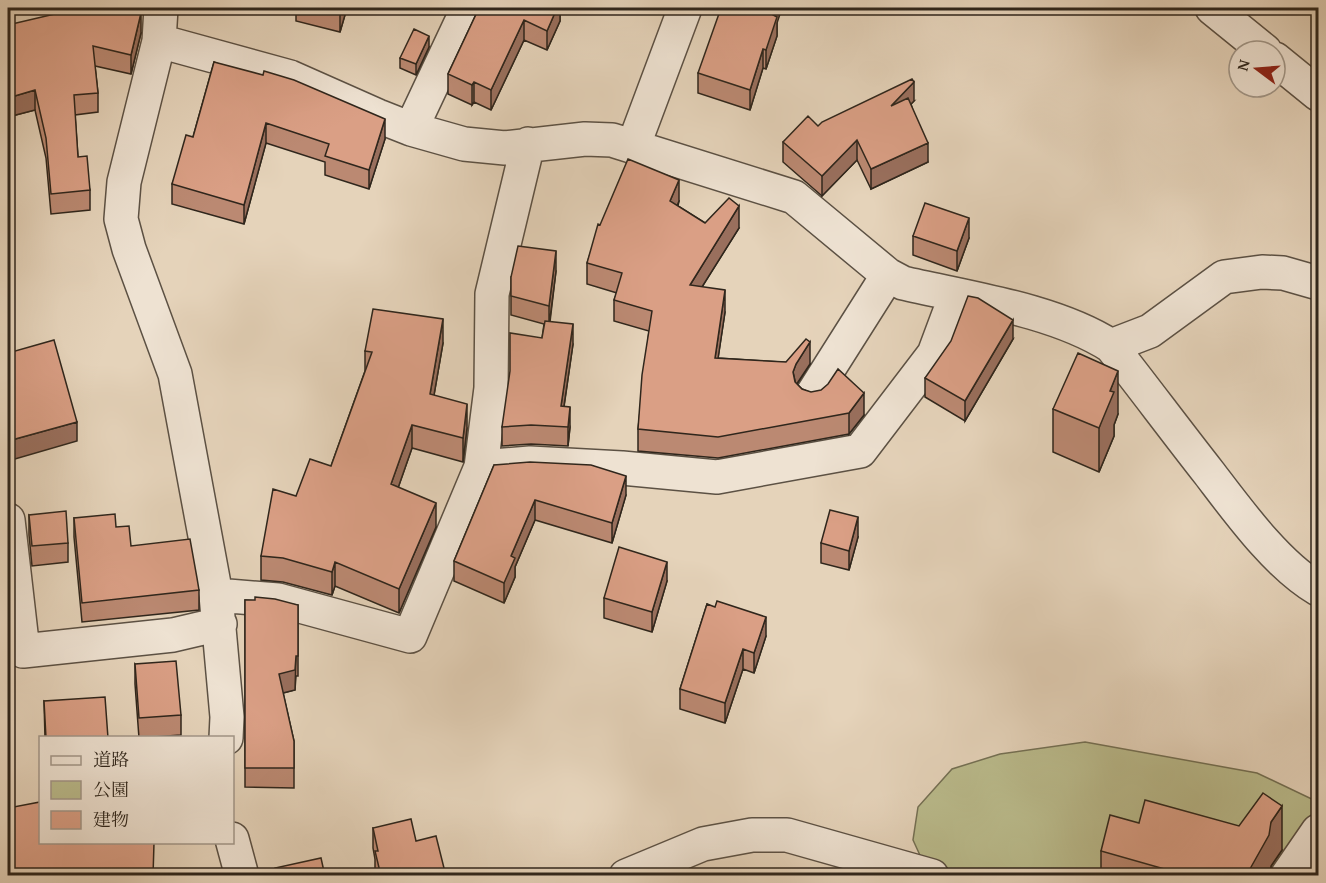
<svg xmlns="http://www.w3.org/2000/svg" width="1326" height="883" viewBox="0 0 1326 883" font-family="'Gentium Book Plus','Noto Serif JP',serif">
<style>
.green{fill:#babb8c;stroke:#747054;stroke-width:1.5}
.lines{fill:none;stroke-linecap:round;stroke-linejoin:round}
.minor-casing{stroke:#5c5144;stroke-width:36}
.minor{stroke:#eee2d2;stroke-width:33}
.wall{fill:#bb8972;stroke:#2f261c;stroke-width:1.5}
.shaded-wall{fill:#996f5d;stroke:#2f261c;stroke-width:1.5}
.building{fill:#da9f85;stroke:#2f261c;stroke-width:1.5}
</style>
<rect width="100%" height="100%" fill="#e5d3ba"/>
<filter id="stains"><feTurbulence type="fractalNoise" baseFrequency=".00333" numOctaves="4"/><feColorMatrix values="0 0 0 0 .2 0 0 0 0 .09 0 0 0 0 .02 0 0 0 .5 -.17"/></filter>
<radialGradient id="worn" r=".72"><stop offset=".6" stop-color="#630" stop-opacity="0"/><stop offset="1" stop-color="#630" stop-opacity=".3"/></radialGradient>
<path class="green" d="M1085,742L1257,773L1318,802V875H929L913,840L918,807L952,769L1000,754Z"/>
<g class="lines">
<g class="minor-casing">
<path id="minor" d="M161,8L159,41L124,182L121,219L129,249L175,374L216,595L227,717L226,738
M1212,8L1265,51
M159,41L290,77L378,116L411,129L464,144L505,148L585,139L612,140L794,197L888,275L903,283C968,298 1055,310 1111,346C1144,388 1176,431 1209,473C1238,511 1277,565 1318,589
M1275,59L1318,94
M411,129L468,8
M633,147L685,8
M1111,346L1150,331L1224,277L1262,272L1283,273L1318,283
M812,395L888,275
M481,467L491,388L492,294L528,144
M8,520L23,651L173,635L220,624
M216,595L278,600L410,636L481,467L530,463L622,468L717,477L860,451L934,354L956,295
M232,839L242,876
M626,876L703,844L752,835H787L932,876
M1287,876L1318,831"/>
</g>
<use href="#minor" class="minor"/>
</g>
<path class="wall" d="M296,8H347L340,32L296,21Z
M479,8H560V21L547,50L524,40L491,110L474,102L472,105L448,94V74Z
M777,23V36L766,69L763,68L750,110L698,93V73Z
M8,24L141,33L131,74L95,66L98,93V112L75,115L78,157L90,190V210L51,214L46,158L35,110L8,117Z
M429,47L416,75L400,68V58Z
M214,62L385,139L369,189L325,175V162L266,143L244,224L172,204V184L193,137Z
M914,101L911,104L928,162L871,189L857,160L822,196L783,162V142L818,126Z
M679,201L678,206L705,223L739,228L702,287L725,312L718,358L810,364L797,384L802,389L864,415L849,434L718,458L638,451V429L649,331L614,321V300L617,293L587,284V263L600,225Z
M913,236L969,238L957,271L913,255Z
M556,271L550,322L573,344L564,407L570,427L568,446L531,444L502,446V427L542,338L544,324L511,315V277Z
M1013,339L965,421L925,397V378Z
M443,343L434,395L467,428L463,462L412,448L398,488L436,527L399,613L335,586L332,595L283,582L261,580V556L296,496L331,466L365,371V351Z
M1053,409L1118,414L1114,425V436L1099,472L1053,452Z
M494,465L626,495L612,543L535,520L515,567V577L504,603L454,581V561Z
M29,515L68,543V562L32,566L29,535Z
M74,518L116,527L131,546L199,590V610L82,622L74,537Z
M858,537L849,570L821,563V543Z
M667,581L652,632L604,618V598Z
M245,600L298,605V676H296L295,690L283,693L294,741V788L245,787Z
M707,604L766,636L754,673L743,669L725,723L680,709V689Z
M135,664L181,715V735L139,738L135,684Z
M44,701L108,738H45Z
M1139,823L1282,850L1271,866L1270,876H1101V851Z
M373,828L416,841L446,876H376L375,871V859L373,848Z"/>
<path class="shaded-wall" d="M342,8H347L340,32V13Z
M557,8H560V21L547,50V31Z
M776,8H782L777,23V36L766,69V50L773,15Z
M141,13V33L131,74V55Z
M524,20V40L491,110V90Z
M429,36V47L416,75V64Z
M763,49V68L750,110V90Z
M474,82V102L472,105V85Z
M914,82V101L891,125V106Z
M35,90V110L8,117V98Z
M385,119V139L369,189V170Z
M266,123V143L244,224V205Z
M857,140V160L822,196V176Z
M928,143V162L871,189V169Z
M679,180V201L670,223V201Z
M739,206V228L690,306V285Z
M969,218V238L957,271V251Z
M556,251V271L549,326V306Z
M725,290V312L715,379V358Z
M443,319V343L430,418V394Z
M1013,320V339L965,421V401Z
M573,324V344L561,426V406Z
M810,342V364L796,385L793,372L796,364Z
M1118,371V414L1114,425V436L1099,472V428L1110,391Z
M864,393V415L849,434V413Z
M467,404V428L463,462V438Z
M570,407V427L568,446V427Z
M77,422V441L8,461V441Z
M412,425V448L391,508V484Z
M626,476V495L612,543V523Z
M535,500V520L515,567V577L504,603V583L511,556Z
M436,503V527L399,613V589Z
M858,517V537L849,570V551Z
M335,562V586L332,595V572Z
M667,562V581L652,632V612Z
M766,617V636L754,673V653Z
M743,649V669L725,723V703Z
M296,656L295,690L279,694V674Z
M1282,806V850L1271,866L1270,876H1246L1271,822Z"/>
<path class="building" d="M320,8H342L340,13Z
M479,8H557L547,31L524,20L491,90L474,82L472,85L448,74Z
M721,8H776L773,15L777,17L766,50L763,49L750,90L698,73Z
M87,9H113L141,13L131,55L93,46L98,93L74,95L78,157L87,156L90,190L51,194L46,138L35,90L8,98V24H12L59,13Z
M414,29L429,36L416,64L400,58Z
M214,62L263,75L264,71L294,80L385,119L369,170L325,156L329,144L266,123L244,205L172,184L186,135L193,137Z
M912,79L914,82L891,106L908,98L928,143L871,169L857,140L822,176L783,142L808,116L818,126L822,122Z
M628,159L679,180L670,201L705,223L729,198L739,206L690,285L725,290L715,358L786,362L806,339L810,342L796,364L793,372L795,382L802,389L811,392L821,390L828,384L838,369L864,393L849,413L718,437L638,429L642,375L652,311L614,300L622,273L587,263L598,224L600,225Z
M925,203L969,218L957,251L913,236Z
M518,246L556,251L549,306L511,296V277Z
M968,296L978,298L1013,320L965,401L925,378L951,341Z
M373,309L443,319L430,394L467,404L463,438L412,425L391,484L436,503L399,589L335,562L332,572L283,558L261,556L273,489L296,496L310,459L331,466L372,352L365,351Z
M545,321L573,324L561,406L570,407L568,427L531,425L502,427L510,371V333L542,338Z
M54,340L77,422L8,441V353Z
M1078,353L1118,371L1110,391L1114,392L1099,428L1053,409Z
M530,462L591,465L626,476L612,523L535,500L511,556L515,558L504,583L454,561L494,465Z
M830,510L858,517L849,551L821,543Z
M66,511L68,543L32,546L29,515Z
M115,514L116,527L129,526L131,546L190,539L197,578L199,590L82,603L74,518Z
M619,547L667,562L652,612L604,598Z
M255,597L275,599L298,605V656H296L295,670L279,674L294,741V768H245V600H255Z
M717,601L766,617L754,653L743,649L725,703L680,689L707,604L715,607Z
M176,661L181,715L139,718L135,664Z
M105,697L108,738H46L44,701Z
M1263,793L1282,806L1271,822L1269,835L1246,876L1234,873V876H1189L1101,851L1110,815L1139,823L1145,800L1239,826Z
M40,802V843H154L153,876H8V808Z
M411,819L416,841L436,836L446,876H381L375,851H378L373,828Z
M321,858L325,876H276L275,868Z"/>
<rect width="1326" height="883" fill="none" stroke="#e5d3ba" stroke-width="30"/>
<rect x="9" y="9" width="1308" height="865" fill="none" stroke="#2f261c" stroke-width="3"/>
<rect x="15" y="15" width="1296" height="853" fill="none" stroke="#2f261c" stroke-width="1.5"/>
<rect x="39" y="736" width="195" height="108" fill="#eee2d2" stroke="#a29789" stroke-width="1.5"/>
<rect x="51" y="756" width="30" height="9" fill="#eee2d2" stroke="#a29789" stroke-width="1.5"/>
<text x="93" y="766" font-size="18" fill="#2f261c">道路</text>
<rect x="51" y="781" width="30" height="18" fill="#babb8c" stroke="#a29789" stroke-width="1.5"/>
<text x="93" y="796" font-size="18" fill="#2f261c">公園</text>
<rect x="51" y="811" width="30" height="18" fill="#da9f85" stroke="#a29789" stroke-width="1.5"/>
<text x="93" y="826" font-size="18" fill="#2f261c">建物</text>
<g transform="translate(1257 69) rotate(286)"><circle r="28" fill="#eee2d2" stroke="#a29789" stroke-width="1.5"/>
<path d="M0-4.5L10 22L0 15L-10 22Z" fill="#8f2418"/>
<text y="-9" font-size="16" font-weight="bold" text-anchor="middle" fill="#2f261c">N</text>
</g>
<rect width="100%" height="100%" filter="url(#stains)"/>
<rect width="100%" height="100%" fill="url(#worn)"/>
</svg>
